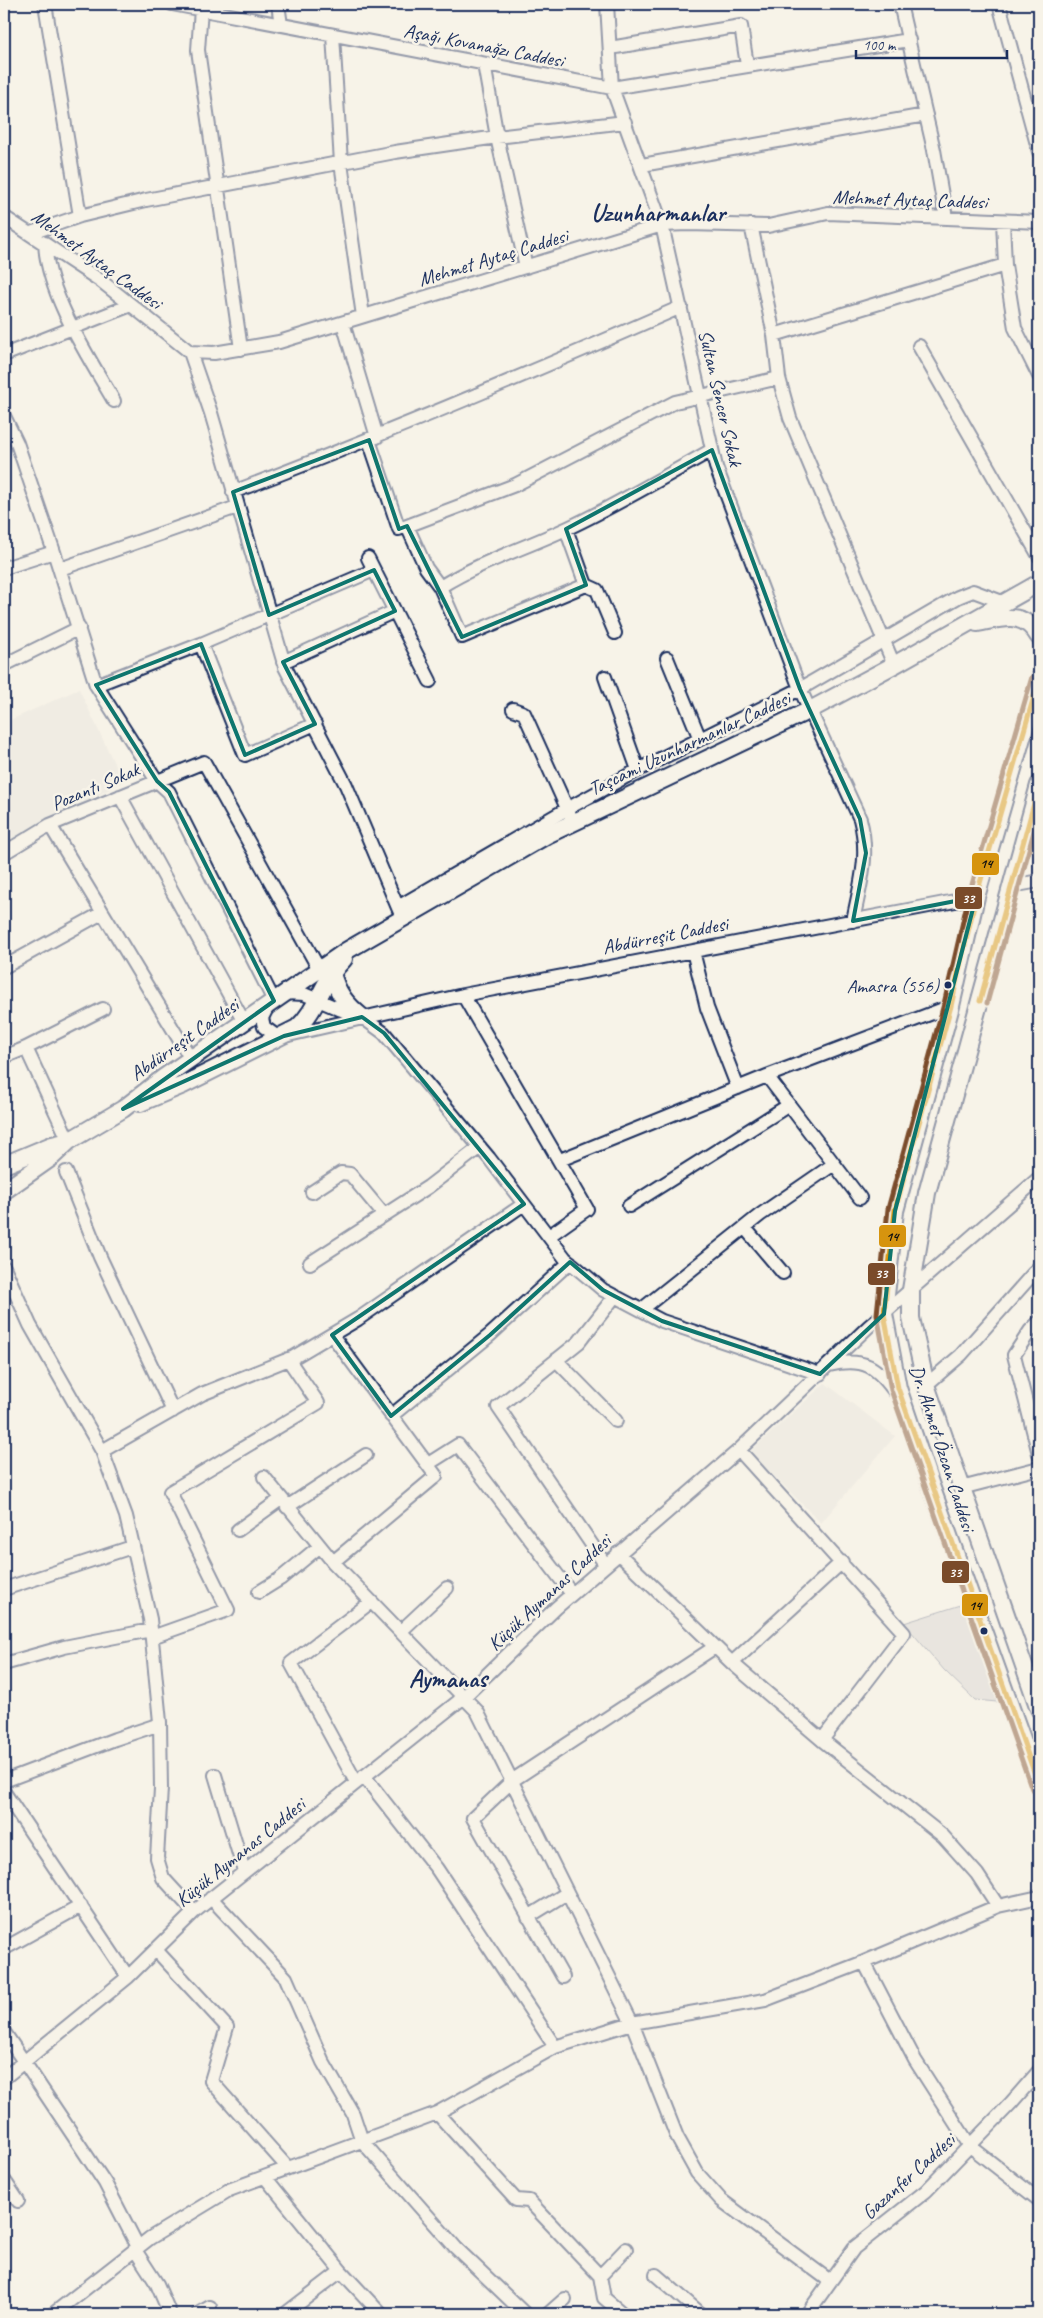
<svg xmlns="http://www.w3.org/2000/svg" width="1043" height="2318" viewBox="0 0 1043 2318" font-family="Caveat,sans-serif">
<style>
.built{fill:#e6e5de}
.green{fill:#d7d6d4;stroke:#798299}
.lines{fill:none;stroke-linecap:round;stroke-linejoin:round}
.minor-casing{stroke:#1b2f5e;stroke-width:16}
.major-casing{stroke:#1b2f5e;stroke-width:20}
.minor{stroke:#f7f3e8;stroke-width:12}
.major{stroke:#f7f3e8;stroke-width:16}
.bus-1-casing{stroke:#f7f3e8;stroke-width:9}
.bus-2-casing{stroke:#f7f3e8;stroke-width:9}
.bus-1{stroke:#d6940e;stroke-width:5}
.bus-2{stroke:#7a4b2a;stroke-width:5}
.marked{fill:none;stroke:#0f766e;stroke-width:4;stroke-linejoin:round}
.bus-dot{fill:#1b2f5e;stroke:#f7f3e8;stroke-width:2}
.labels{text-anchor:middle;stroke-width:5;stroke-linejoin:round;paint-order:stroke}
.bus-label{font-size:19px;fill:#1b2f5e;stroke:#f7f3e8;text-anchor:end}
.street-label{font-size:20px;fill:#1b2f5e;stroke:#f7f3e8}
.district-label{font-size:25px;font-weight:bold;fill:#1b2f5e;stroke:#f7f3e8}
.line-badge{stroke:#f7f3e8;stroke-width:2}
.badge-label{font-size:14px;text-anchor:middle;font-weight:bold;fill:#fff}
.pale-badge-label{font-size:14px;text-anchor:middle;font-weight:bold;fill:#111}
</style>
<rect width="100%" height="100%" fill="#f7f3e8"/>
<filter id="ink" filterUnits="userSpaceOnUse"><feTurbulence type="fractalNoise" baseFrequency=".02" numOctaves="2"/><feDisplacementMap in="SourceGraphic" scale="10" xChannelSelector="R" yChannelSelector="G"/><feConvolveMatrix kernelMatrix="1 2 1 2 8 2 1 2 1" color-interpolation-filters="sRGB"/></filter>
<g filter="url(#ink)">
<path class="built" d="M79,689L123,782L8,842L4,839V723Z
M825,1383L895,1436L821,1523L750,1452Z"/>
<path class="green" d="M964,1604L997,1702L975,1700L944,1670L904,1623Z"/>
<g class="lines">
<g class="minor-casing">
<path id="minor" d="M45,4L80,216
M172,4L612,88L909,40
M278,4L281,25
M607,4L612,88L662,225L716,467L800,689L860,819C870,857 860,884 853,921
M900,4L934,150L946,218
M999,4L1039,152
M201,9L198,50L241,349
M333,35L341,163L363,316
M610,48L741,26L747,65
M484,64L497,137L526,267
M642,165L926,115
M4,217L101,281L190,352L214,353L279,342L662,225L688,224L768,226L828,213L1039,222
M1003,221L1005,265L1015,328L1039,376
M751,225L774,335L779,378L790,418L894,665
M31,233L80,216L146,200L395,152L497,137L625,122
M45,243C47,294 89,358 114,401
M343,323L377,437
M774,335L1005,265
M919,346L1039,556
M190,352L211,413L285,667L346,785L401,915
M4,355L131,305
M4,416L17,443L54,552L96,685L157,781L169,792L274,1001
M369,440L399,529L515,485L675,402L779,378
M233,492C384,435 533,372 681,307
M407,526L426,568L440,587L462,637L586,585L566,529
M368,558L430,681
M4,568L54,552
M60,569L237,507
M586,585L597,590L615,633
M440,587C480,562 525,548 568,528C617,505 664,477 712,450
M201,644L245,755L315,724
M667,658L700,739
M283,662L395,611
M4,665L79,628
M605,677L638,770
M96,685L201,644L374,570
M513,709L524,713L570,815
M120,796L244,1022
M50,825L191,1059
M4,853L50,825L204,762L319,969
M1012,886L1039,881
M398,907L567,809L638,770L800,689L958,597L973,591L1005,603
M693,951L707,1008L738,1088
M4,967L102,913
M285,993L304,994L339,1009L362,1017L384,1033L489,1158L565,1258L603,1290L662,1321L820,1374
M463,995L587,1209L549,1236
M268,1006L262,1018L264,1027L275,1035L284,1036L463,995L976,897
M26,1048L69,1141
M4,1057L26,1048L103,1009
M767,1076L860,1198
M560,1160L767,1076L951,1006
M66,1172L100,1257L173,1411
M312,1192L341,1173L350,1174L384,1215
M629,1206L789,1105
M745,1228L783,1273
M310,1263L428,1187L480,1147
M4,1267L30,1325L102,1451L126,1516L150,1619L160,1722L161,1788L157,1858L163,1878L194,1912
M641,1310L760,1215L834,1164
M1039,1322L1030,1331L1014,1355L1039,1454
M332,1335L436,1476L333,1562
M556,1360L616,1421
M829,1365C864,1357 877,1366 897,1395
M926,1385L961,1355L1039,1267
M391,1416L490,1335L570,1262
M739,1450L904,1633L822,1740
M102,1451L202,1394L294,1357L358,1319L524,1204
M428,1464L458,1445L572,1594
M264,1477L333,1562L477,1711L632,2023L677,2137L697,2173L721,2200L830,2281
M961,1488L1039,1468
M287,1507L366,1455
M238,1530L281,1499
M618,1553L732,1663L822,1740L943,1836L977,1874L998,1906
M605,1564L498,1407L579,1342L615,1296
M4,1589L132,1547
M259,1592L280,1579L320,1546
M401,1631L447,1588
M152,1637L228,1610L170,1492L318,1403L288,1359
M732,1663L842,1562
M4,1664L64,1647L151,1630
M215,1775L244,1871
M364,1776L437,1869L555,2047
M4,1781L115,1739L160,1724
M356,1782L291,1663L371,1602
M4,1792L128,1977
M211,1898L286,1978L323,2062L353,2114L362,2141L456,2248L525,2314
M528,1917L567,1893
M7,1947L81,1906
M156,1950L227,2027L211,2081L288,2168
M864,1962L915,2060L970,2146L1039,2200
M563,1977L473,1818L513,1780L715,1647
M4,2032L105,2183L138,2247
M4,2078L128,1977L194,1912L464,1697L556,1608L739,1450L868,1327L1039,1178
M437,2113L516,2200L529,2201L600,2276L604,2298L623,2314
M265,2177L341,2271L381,2314
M4,2180L18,2201
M135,2250L157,2284L170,2314
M656,2275L701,2314
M600,2276L626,2249
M53,2314L150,2238L229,2190L437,2113L555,2047L632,2023L765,2000L864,1962L998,1906L1039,1897
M198,2314L210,2307
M285,2314L341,2271
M548,2314L565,2299
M807,2314L854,2248L926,2191L1011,2103L1039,2071"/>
</g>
<g class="major-casing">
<path id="major" d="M977,623C1003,619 1023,609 1039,637
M1039,679L976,897L951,1006L895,1211L884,1314L898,1388L930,1483L1039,1786
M1039,785L927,1193L911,1290V1318L926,1385L1039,1709
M332,973C337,993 346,1004 362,1017
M140,1103L183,1085L297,1028C318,1009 323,979 344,959
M4,1165L52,1145L69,1141
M4,1191L51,1158L69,1141L123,1109L163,1078L346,951L547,835L810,710L894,665L1039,583"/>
</g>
<use href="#minor" class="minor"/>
<use href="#major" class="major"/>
<g class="bus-1-casing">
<path id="bus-1" d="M1039,679L976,897L951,1006L895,1211L884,1314L898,1388L1039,1786
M980,1001L1039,785"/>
</g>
<g class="bus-2-casing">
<path id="bus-2" d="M1032,677L969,895L944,1004L888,1209L877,1314L891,1390L1032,1789
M987,1003L1039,813"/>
</g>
<use href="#bus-1" class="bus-1"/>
<use href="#bus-2" class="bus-2"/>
</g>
</g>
<path d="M0 0H1043V2318H0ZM369,440L399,529L407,526L462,637L586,585L566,529L712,450L800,689L860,819L866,853L853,921L976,897L895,1211L884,1314L820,1374L662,1321L603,1290L570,1262L490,1335L391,1416L332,1335L524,1204L384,1033L362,1017L284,1036L123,1109L274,1001L169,792L157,781L96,685L201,644L245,755L315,724L283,662L395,611L374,570L269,615L233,492Z" fill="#f7f3e8" fill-opacity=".55" fill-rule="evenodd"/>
<path class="marked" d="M369,440L399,529L407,526L462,637L586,585L566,529L712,450L800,689L860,819L866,853L853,921L976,897L895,1211L884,1314L820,1374L662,1321L603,1290L570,1262L490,1335L391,1416L332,1335L524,1204L384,1033L362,1017L284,1036L123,1109L274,1001L169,792L157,781L96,685L201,644L245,755L315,724L283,662L395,611L374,570L269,615L233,492Z"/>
<g class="bus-dot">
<circle cx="948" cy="985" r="4.5"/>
<circle cx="984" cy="1631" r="4.5"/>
</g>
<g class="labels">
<g class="bus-label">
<text x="939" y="992">Amasra (556)</text>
</g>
<g class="street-label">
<text transform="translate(484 45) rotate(11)" y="7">Aşağı Kovanağzı Caddesi</text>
<text transform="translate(910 199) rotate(2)" y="7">Mehmet Aytaç Caddesi</text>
<text transform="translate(493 257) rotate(-17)" y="7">Mehmet Aytaç Caddesi</text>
<text transform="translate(97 259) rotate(36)" y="7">Mehmet Aytaç Caddesi</text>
<text transform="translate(721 398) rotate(77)" y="7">Sultan Sencer Sokak</text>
<text transform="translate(689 743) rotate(-25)" y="7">Taşcami Uzunharmanlar Caddesi</text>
<text transform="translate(95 786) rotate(-23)" y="7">Pozantı Sokak</text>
<text transform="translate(665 935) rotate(-11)" y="7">Abdürreşit Caddesi</text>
<text transform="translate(184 1039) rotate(-35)" y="7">Abdürreşit Caddesi</text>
<text transform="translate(943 1448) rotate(72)" y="7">Dr. Ahmet Özcan Caddesi</text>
<text transform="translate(549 1592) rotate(-43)" y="7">Küçük Aymanas Caddesi</text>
<text transform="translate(240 1852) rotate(-39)" y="7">Küçük Aymanas Caddesi</text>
<text transform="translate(908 2176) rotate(-42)" y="7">Gazanfer Caddesi</text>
</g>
<g class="district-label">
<text x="658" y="221">Uzunharmanlar</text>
<text x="448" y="1687">Aymanas</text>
</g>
</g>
<g class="line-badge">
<rect x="971" y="852" width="29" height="24" rx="5" fill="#d6940e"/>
<rect x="954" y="886" width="29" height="24" rx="5" fill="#7a4b2a"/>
<rect x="878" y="1224" width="29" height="24" rx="5" fill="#d6940e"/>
<rect x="867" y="1262" width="29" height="24" rx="5" fill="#7a4b2a"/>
<rect x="941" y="1560" width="29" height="24" rx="5" fill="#7a4b2a"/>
<rect x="961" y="1593" width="28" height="24" rx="5" fill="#d6940e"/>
</g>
<g class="badge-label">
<text x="968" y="903">33</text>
<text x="881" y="1278">33</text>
<text x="955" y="1577">33</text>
</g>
<g class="pale-badge-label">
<text x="986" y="868">14</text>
<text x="892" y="1241">14</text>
<text x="975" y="1610">14</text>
</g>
<rect width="1043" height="2318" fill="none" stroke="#f7f3e8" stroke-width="20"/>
<rect x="10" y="10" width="1023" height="2298" fill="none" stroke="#1b2f5e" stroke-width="2" filter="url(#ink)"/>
<path d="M856 50v8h151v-8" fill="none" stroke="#1b2f5e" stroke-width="2.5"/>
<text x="863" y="50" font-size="15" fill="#1b2f5e" stroke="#f7f3e8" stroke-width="4" paint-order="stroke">100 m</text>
</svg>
